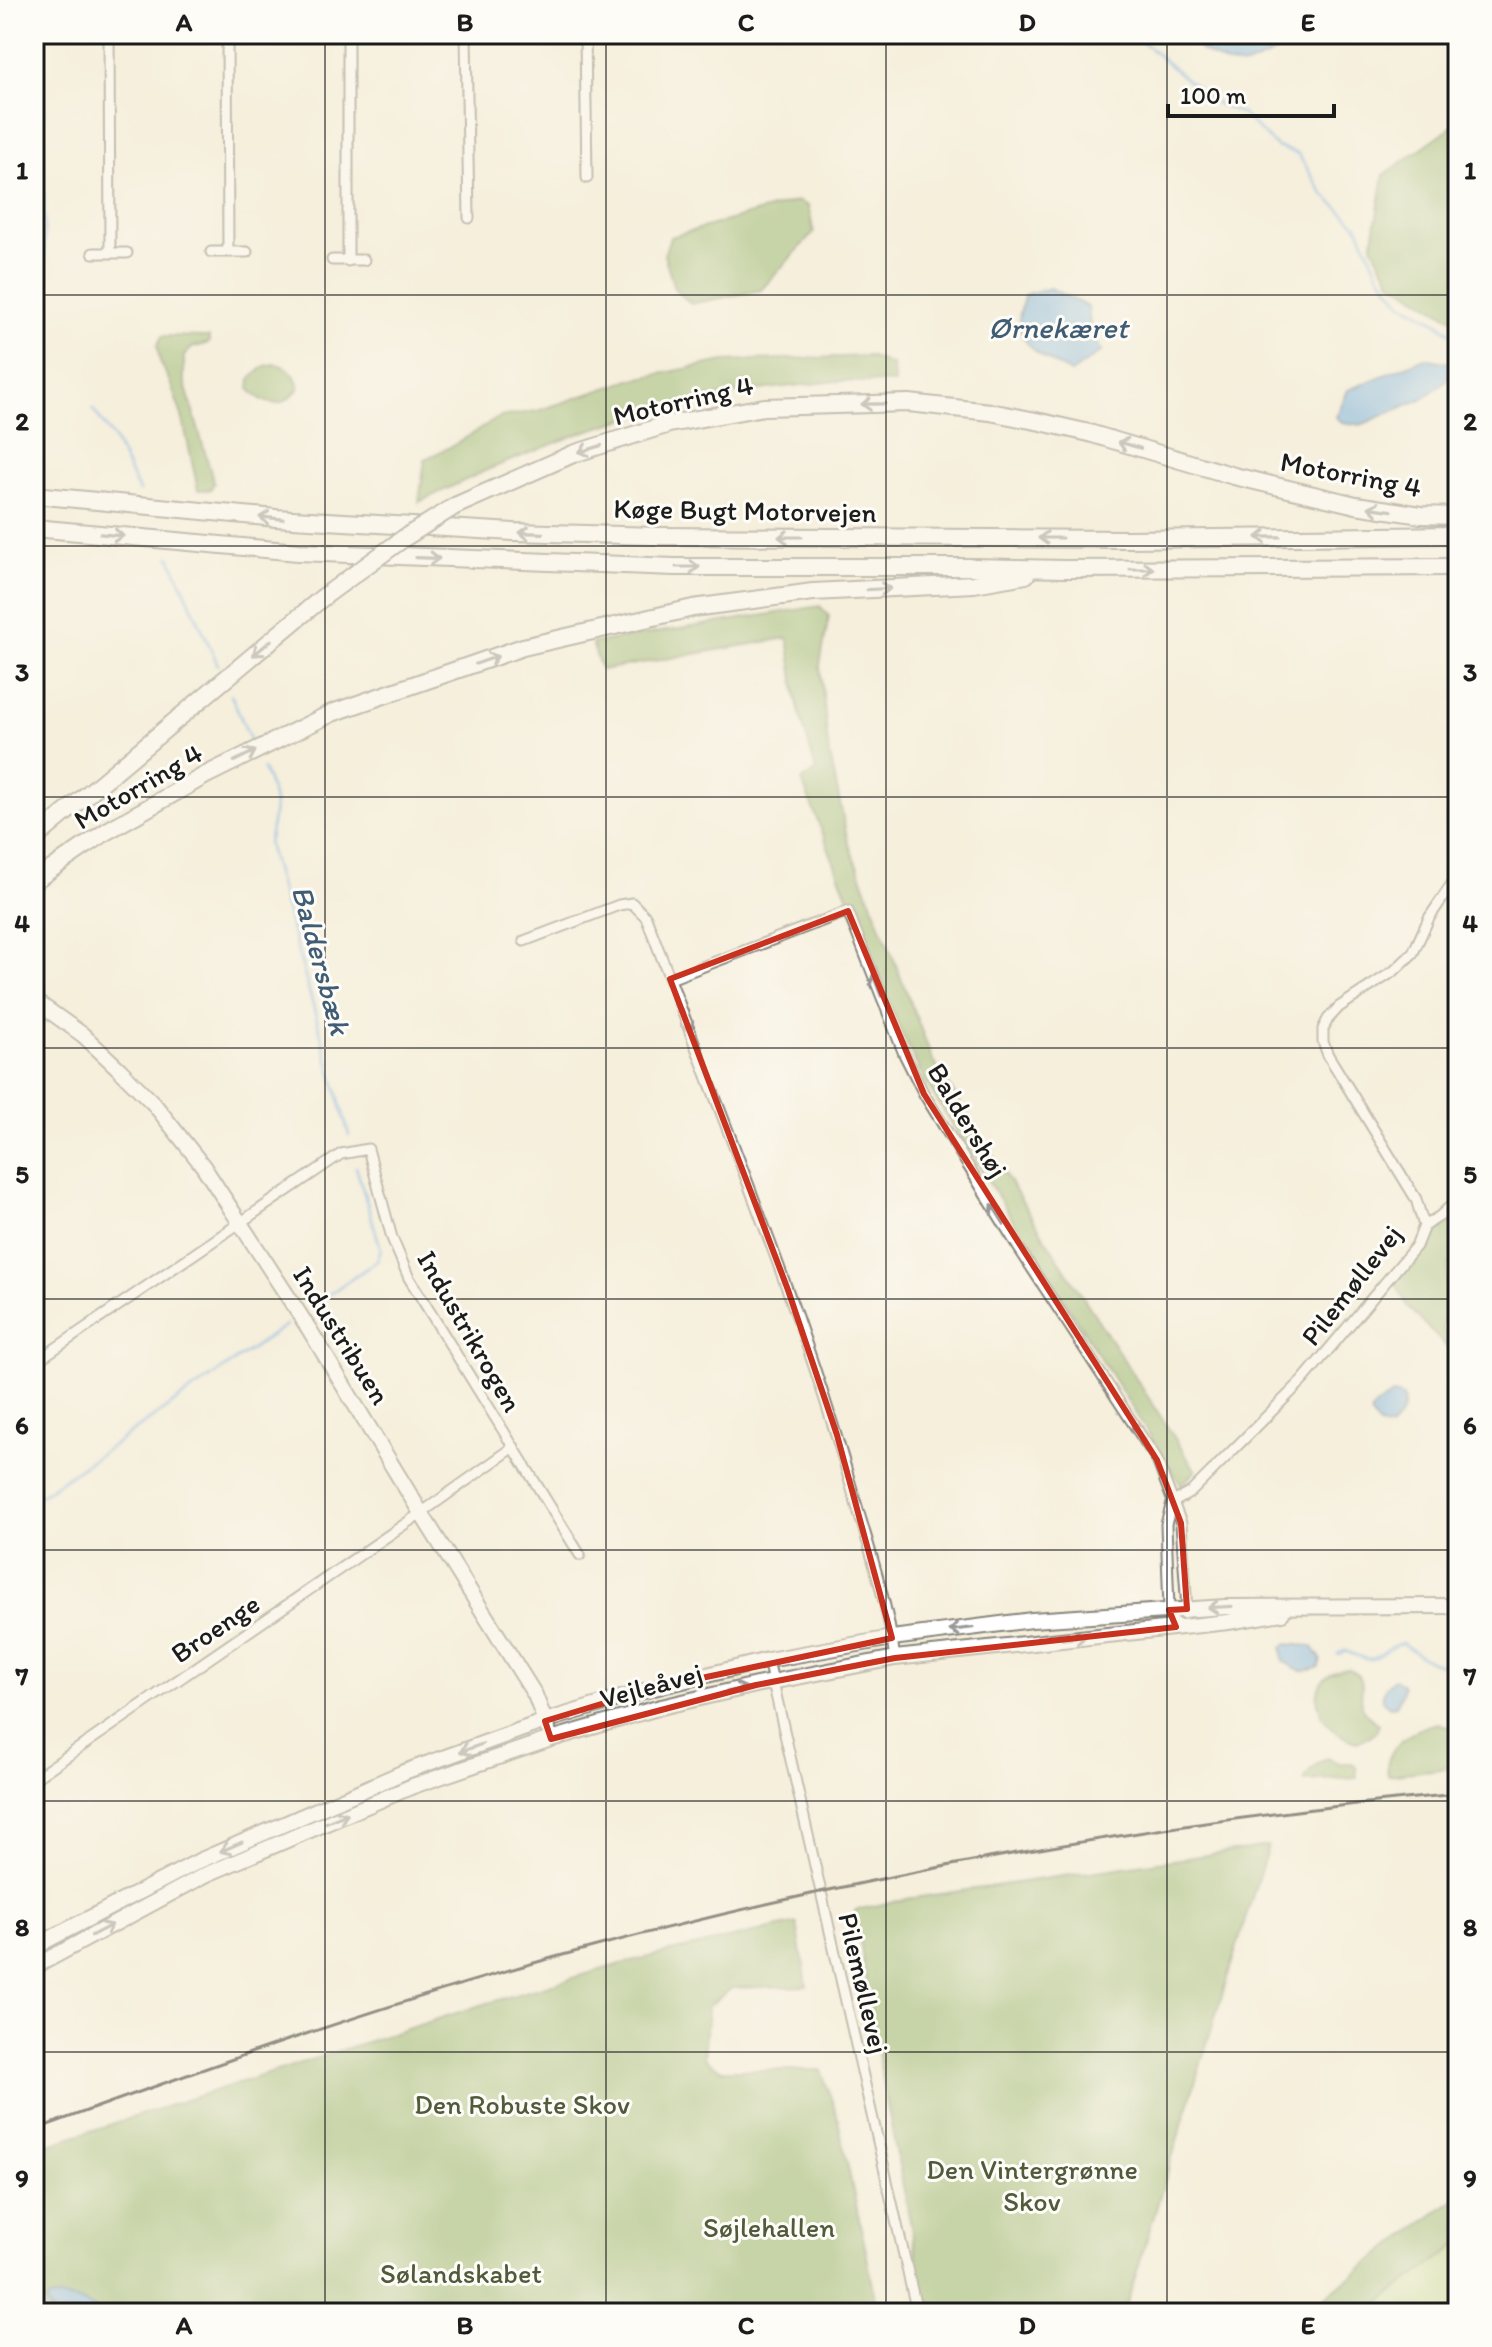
<svg xmlns="http://www.w3.org/2000/svg" width="1492" height="2347" viewBox="0 0 1492 2347" font-family="Itim,sans-serif">
<style>
.green{fill:#b4d177;stroke:#68764a;stroke-width:2}
.forest{fill:#8fb368;stroke:#566842;stroke-width:2}
.water{fill:#6eade1;stroke:#45647e;stroke-width:2}
.lines{fill:none;stroke-linecap:round;stroke-linejoin:round}
.stream{stroke:#6eade1;stroke-width:3}
.street-casing{stroke:#89867c;stroke-width:13}
.secondary-casing{stroke:#89867c;stroke-width:18}
.highway-casing{stroke:#89867c;stroke-width:20}
.street{stroke:#fff;stroke-width:9}
.secondary{stroke:#fff;stroke-width:14}
.highway{stroke:#fff;stroke-width:16}
.rail{stroke:#1c1c1c;stroke-width:3}
.highway-bridge-casing{stroke:#89867c;stroke-width:20;stroke-linecap:butt}
.highway-bridge{stroke:#fff;stroke-width:16}
.oneway{stroke:#999}
.marked{fill:none;stroke:#c8321e;stroke-width:6;stroke-linejoin:round}
.grid{fill:none;stroke:#1c1c1c;stroke-width:2;stroke-opacity:0.55}
.labels{text-anchor:middle;stroke-width:6;stroke-linejoin:round;paint-order:stroke}
.street-label{font-size:28px;fill:#1c1c1c;stroke:#fdfcf7}
.park-label{font-size:28px;fill:#515b3c;stroke:#fdfcf7}
.water-label{font-size:30px;font-style:italic;fill:#415d75;stroke:#fdfcf7}
.neatline{fill:none;stroke:#1c1c1c;stroke-width:3}
.grid-label{font-size:26px;text-anchor:middle;font-weight:bold;fill:#1c1c1c}
</style>
<rect width="100%" height="100%" fill="#fdfcf7"/>
<filter id="ink" filterUnits="userSpaceOnUse"><feTurbulence type="fractalNoise" baseFrequency=".0125" numOctaves="2"/><feDisplacementMap in="SourceGraphic" scale="16" xChannelSelector="R" yChannelSelector="G"/><feConvolveMatrix kernelMatrix="1 2 1 2 8 2 1 2 1" color-interpolation-filters="sRGB"/></filter>
<filter id="wash" filterUnits="userSpaceOnUse"><feTurbulence type="fractalNoise" baseFrequency=".006" numOctaves="4" result="noise"/><feDisplacementMap in="SourceGraphic" scale="32" xChannelSelector="R" yChannelSelector="G"/><feGaussianBlur stdDeviation="1.8" result="paint"/><feColorMatrix in="noise" values="0 0 0 0 0 0 0 0 0 0 0 0 0 0 0 0 0 1.4 0 .05"/><feComposite in="paint" operator="in"/></filter>
<g filter="url(#wash)">
<rect width="100%" height="100%" fill="#f6efdc"/>
<path class="green" d="M1458,2245V2313H1364Z"/>
<path class="forest" d="M1458,122V323L1391,281L1372,246L1384,175Z
M797,201L808,206L814,232L761,290L691,304L674,288L664,255L670,237Z
M162,336L209,337V343L192,348L184,356V380L214,483L210,490H198L182,416L169,380L160,362L157,346Z
M869,356L892,365L895,383L838,381L750,391L674,404L583,432L487,470L419,502L425,459L452,446L500,417L537,411L630,380L724,361Z
M275,364C290,367 296,374 299,388C283,410 266,407 249,389L250,379L265,366Z
M820,606L829,616L820,665L828,745L848,842L933,1060L1052,1249L1196,1471L1181,1485L924,1080L900,1030L802,781L816,770L798,707L788,638L601,670L592,643Z
M1458,1207V1259L1448,1265L1443,1331L1458,1348V1359L1407,1306L1395,1282L1434,1226Z
M1348,1669C1373,1681 1355,1692 1364,1711C1367,1717 1375,1720 1379,1724C1378,1734 1365,1739 1357,1742C1349,1739 1340,1736 1334,1730C1309,1708 1311,1672 1348,1669Z
M1438,1723L1458,1730V1767L1388,1775C1382,1748 1415,1727 1438,1723Z
M1328,1758L1339,1763H1352L1356,1767L1357,1778L1304,1781C1307,1772 1320,1761 1328,1758Z
M1268,1846L1124,2313H936L924,2293L883,2084L855,1910L906,1899Z
M797,1923L807,1986L732,1988L708,2006L704,2058L722,2070H821L837,2115L879,2313H453L448,2308L375,2307L370,2313H104L97,2309L46,2303L53,2313H34V2149L481,2005L631,1961Z
M1458,2196V2245L1364,2313H1303Z"/>
<path class="water" d="M1190,34H1306L1302,41L1246,66L1227,64L1200,50Z
M1050,288L1088,307L1091,335L1102,351L1071,373C1050,361 1020,349 1019,321C1019,313 1023,303 1024,295Z
M1425,358L1450,363L1448,379L1424,398L1361,425L1342,422L1336,417L1348,390Z
M1394,1394L1403,1397C1407,1409 1398,1419 1391,1428C1379,1428 1376,1423 1370,1413L1376,1405Z
M1286,1644L1312,1646L1321,1659L1319,1667C1303,1674 1297,1670 1283,1661L1282,1648Z
M1394,1679L1401,1683L1403,1687L1401,1696L1396,1705L1390,1706L1383,1702C1381,1691 1386,1685 1394,1679Z
M402,2296L429,2298L453,2313H370L375,2307Z
M59,2298L77,2300L104,2313H53L46,2303L48,2299Z"/>
<g class="lines">
<path class="stream" d="M43,34L45,307
M1133,34L1213,102L1242,114L1277,147L1298,154L1323,194L1357,225L1380,276L1401,302L1436,322L1458,338
M93,409L114,439L139,491
M170,557L218,665
M231,695L251,741
M263,769C279,805 275,807 268,844L349,1135
M315,1304L377,1261L381,1249L356,1167
M34,1500L286,1325
M1338,1654L1345,1651C1385,1668 1369,1654 1402,1643C1416,1653 1428,1663 1446,1666L1451,1663L1458,1651
M34,2299L46,2313"/>
</g>
</g>
<g filter="url(#ink)">
<g class="lines">
<g class="street-casing">
<path id="street" d="M109,34L110,252
M227,34L228,252
M348,34V261
M466,34L469,218
M585,34L587,178
M211,252H247
M93,253H127
M332,260H364
M524,941L619,905L632,903L646,917L670,979
M1424,1226L1440,1216L1458,1199
M34,1363L341,1154L368,1149L392,1238L409,1278L580,1555
M1172,1503L1191,1492L1303,1380L1416,1246L1424,1226L1416,1199L1328,1055L1323,1042V1029L1328,1019L1339,1007L1394,971L1413,953L1429,918L1458,875
M1172,1503L1166,1524L1169,1610L1176,1627
M895,1658C887,1602 869,1547 853,1493C804,1318 734,1149 670,979L848,911L904,1054L924,1094L1018,1247L1157,1460L1181,1523L1187,1609L1184,1614
M768,1660L914,2299L921,2313
M34,1779L421,1513L514,1447
M34,1928L45,1945"/>
</g>
<g class="secondary-casing">
<path id="secondary" d="M34,1000L83,1035L119,1069L154,1104L203,1166L309,1329L421,1513L535,1695L548,1729
M34,1947L199,1861L404,1772L545,1721L654,1688L768,1660L892,1638L1032,1620L1225,1607L1458,1606
M34,1967L205,1875L413,1786L551,1739L661,1707L756,1685L895,1658L1228,1622L1282,1613"/>
</g>
<g class="highway-casing">
<path id="highway" d="M34,495L276,518L514,532L657,536L1128,539L1458,535
M455,506L573,454L669,424L764,407L909,403L990,412L1041,422L1089,433L1234,476L1356,505L1421,515L1458,516
M34,528L298,552L674,567H973L1064,569L1458,567
M34,839L322,598
M34,881L107,831L206,775L332,713L523,647L693,608L813,592L974,584L1026,575"/>
</g>
<use href="#street" class="street"/>
<use href="#secondary" class="secondary"/>
<use href="#highway" class="highway"/>
<path class="rail" d="M34,2130C207,2067 381,2005 559,1956C853,1876 1154,1821 1458,1794"/>
<g class="highway-bridge-casing">
<path id="highway-bridge" d="M322,598L404,538L455,506"/>
</g>
<use href="#highway-bridge" class="highway-bridge"/>
</g>
<defs><path id="oneway-shaft" d="M-6 0H5M1.5-3L5.5 0L1.5 3" fill="none" stroke-width="1.6" stroke-linecap="round" stroke-linejoin="round" transform="scale(2)"/></defs>
<g class="oneway">
<use href="#oneway-shaft" transform="translate(873 404) rotate(179)"/>
<use href="#oneway-shaft" transform="translate(1129 445) rotate(-164)"/>
<use href="#oneway-shaft" transform="translate(590 449) rotate(163)"/>
<use href="#oneway-shaft" transform="translate(1380 509) rotate(-172)"/>
<use href="#oneway-shaft" transform="translate(271 518) rotate(-175)"/>
<use href="#oneway-shaft" transform="translate(531 533) rotate(-178)"/>
<use href="#oneway-shaft" transform="translate(112 535) rotate(5)"/>
<use href="#oneway-shaft" transform="translate(790 537) rotate(-180)"/>
<use href="#oneway-shaft" transform="translate(1268 537) rotate(179)"/>
<use href="#oneway-shaft" transform="translate(1050 538) rotate(-180)"/>
<use href="#oneway-shaft" transform="translate(428 558) rotate(2)"/>
<use href="#oneway-shaft" transform="translate(688 567)"/>
<use href="#oneway-shaft" transform="translate(1142 569)"/>
<use href="#oneway-shaft" transform="translate(879 589) rotate(-3)"/>
<use href="#oneway-shaft" transform="translate(262 648) rotate(140)"/>
<use href="#oneway-shaft" transform="translate(487 660) rotate(-19)"/>
<use href="#oneway-shaft" transform="translate(245 756) rotate(-26)"/>
<use href="#oneway-shaft" transform="translate(877 985) rotate(-111)"/>
<use href="#oneway-shaft" transform="translate(686 1021) rotate(69)"/>
<use href="#oneway-shaft" transform="translate(998 1214) rotate(-122)"/>
<use href="#oneway-shaft" transform="translate(1139 1432) rotate(-123)"/>
<use href="#oneway-shaft" transform="translate(1220 1607) rotate(177)"/>
<use href="#oneway-shaft" transform="translate(961 1629) rotate(173)"/>
<use href="#oneway-shaft" transform="translate(1074 1638) rotate(-6)"/>
<use href="#oneway-shaft" transform="translate(735 1690) rotate(-13)"/>
<use href="#oneway-shaft" transform="translate(471 1748) rotate(160)"/>
<use href="#oneway-shaft" transform="translate(337 1818) rotate(-22)"/>
<use href="#oneway-shaft" transform="translate(231 1847) rotate(156)"/>
<use href="#oneway-shaft" transform="translate(102 1930) rotate(-28)"/>
</g>
</g>
<path d="M0 0H1492V2347H0ZM848,911L924,1094L1157,1460L1181,1523L1187,1609L1169,1610L1176,1627L895,1658L756,1685L551,1739L545,1721L654,1688L892,1638L837,1435L788,1290L670,979Z" fill="#f6efdc" fill-opacity=".55" fill-rule="evenodd"/>
<path class="marked" d="M848,911L924,1094L1157,1460L1181,1523L1187,1609L1169,1610L1176,1627L895,1658L756,1685L551,1739L545,1721L654,1688L892,1638L837,1435L788,1290L670,979Z"/>
<path class="grid" d="M325,34V2313M606,34V2313M886,34V2313M1167,34V2313M34,295H1458M34,546H1458M34,797H1458M34,1048H1458M34,1299H1458M34,1550H1458M34,1801H1458M34,2052H1458"/>
<g class="labels">
<g class="street-label">
<text transform="translate(683 400) rotate(-13)" y="10">Motorring 4</text>
<text transform="translate(1351 474) rotate(11)" y="10">Motorring 4</text>
<text transform="translate(745 510) rotate(1)" y="10">Køge Bugt Motorvejen</text>
<text transform="translate(138 786) rotate(-30)" y="10">Motorring 4</text>
<text transform="translate(968 1120) rotate(59)" y="10">Baldershøj</text>
<text transform="translate(1351 1285) rotate(-52)" y="10">Pilemøllevej</text>
<text transform="translate(470 1331) rotate(60)" y="10">Industrikrogen</text>
<text transform="translate(342 1335) rotate(58)" y="10">Industribuen</text>
<text transform="translate(215 1628) rotate(-34)" y="10">Broenge</text>
<text transform="translate(651 1685) rotate(-15)" y="10">Vejleåvej</text>
<text transform="translate(864 1983) rotate(77)" y="10">Pilemøllevej</text>
</g>
<g class="park-label">
<text x="522" y="2114">Den Robuste Skov</text>
<text x="1032" y="2179">Den Vintergrønne<tspan x="1032" dy="32">Skov</tspan></text>
<text x="769" y="2237">Søjlehallen</text>
<text x="461" y="2283">Sølandskabet</text>
</g>
<g class="water-label">
<text x="1058" y="338">Ørnekæret</text>
<text transform="translate(321 960) rotate(75)" y="10">Baldersbæk</text>
</g>
</g>
<rect width="1492" height="2347" fill="none" stroke="#fdfcf7" stroke-width="88"/>
<path d="M1168 104v12h166v-12" fill="none" stroke="#1c1c1c" stroke-width="4"/>
<text x="1180" y="104" font-size="24" fill="#1c1c1c" stroke="#fdfcf7" stroke-width="6" paint-order="stroke">100 m</text>
<rect x="44" y="44" width="1404" height="2259" class="neatline"/>
<g class="grid-label">
<text x="184" y="31">A</text>
<text x="465" y="31">B</text>
<text x="746" y="31">C</text>
<text x="1027" y="31">D</text>
<text x="1308" y="31">E</text>
<text x="22" y="179">1</text>
<text x="1470" y="179">1</text>
<text x="22" y="430">2</text>
<text x="1470" y="430">2</text>
<text x="22" y="681">3</text>
<text x="1470" y="681">3</text>
<text x="22" y="932">4</text>
<text x="1470" y="932">4</text>
<text x="22" y="1183">5</text>
<text x="1470" y="1183">5</text>
<text x="22" y="1434">6</text>
<text x="1470" y="1434">6</text>
<text x="22" y="1685">7</text>
<text x="1470" y="1685">7</text>
<text x="22" y="1936">8</text>
<text x="1470" y="1936">8</text>
<text x="22" y="2187">9</text>
<text x="1470" y="2187">9</text>
<text x="184" y="2334">A</text>
<text x="465" y="2334">B</text>
<text x="746" y="2334">C</text>
<text x="1027" y="2334">D</text>
<text x="1308" y="2334">E</text>
</g>
</svg>
